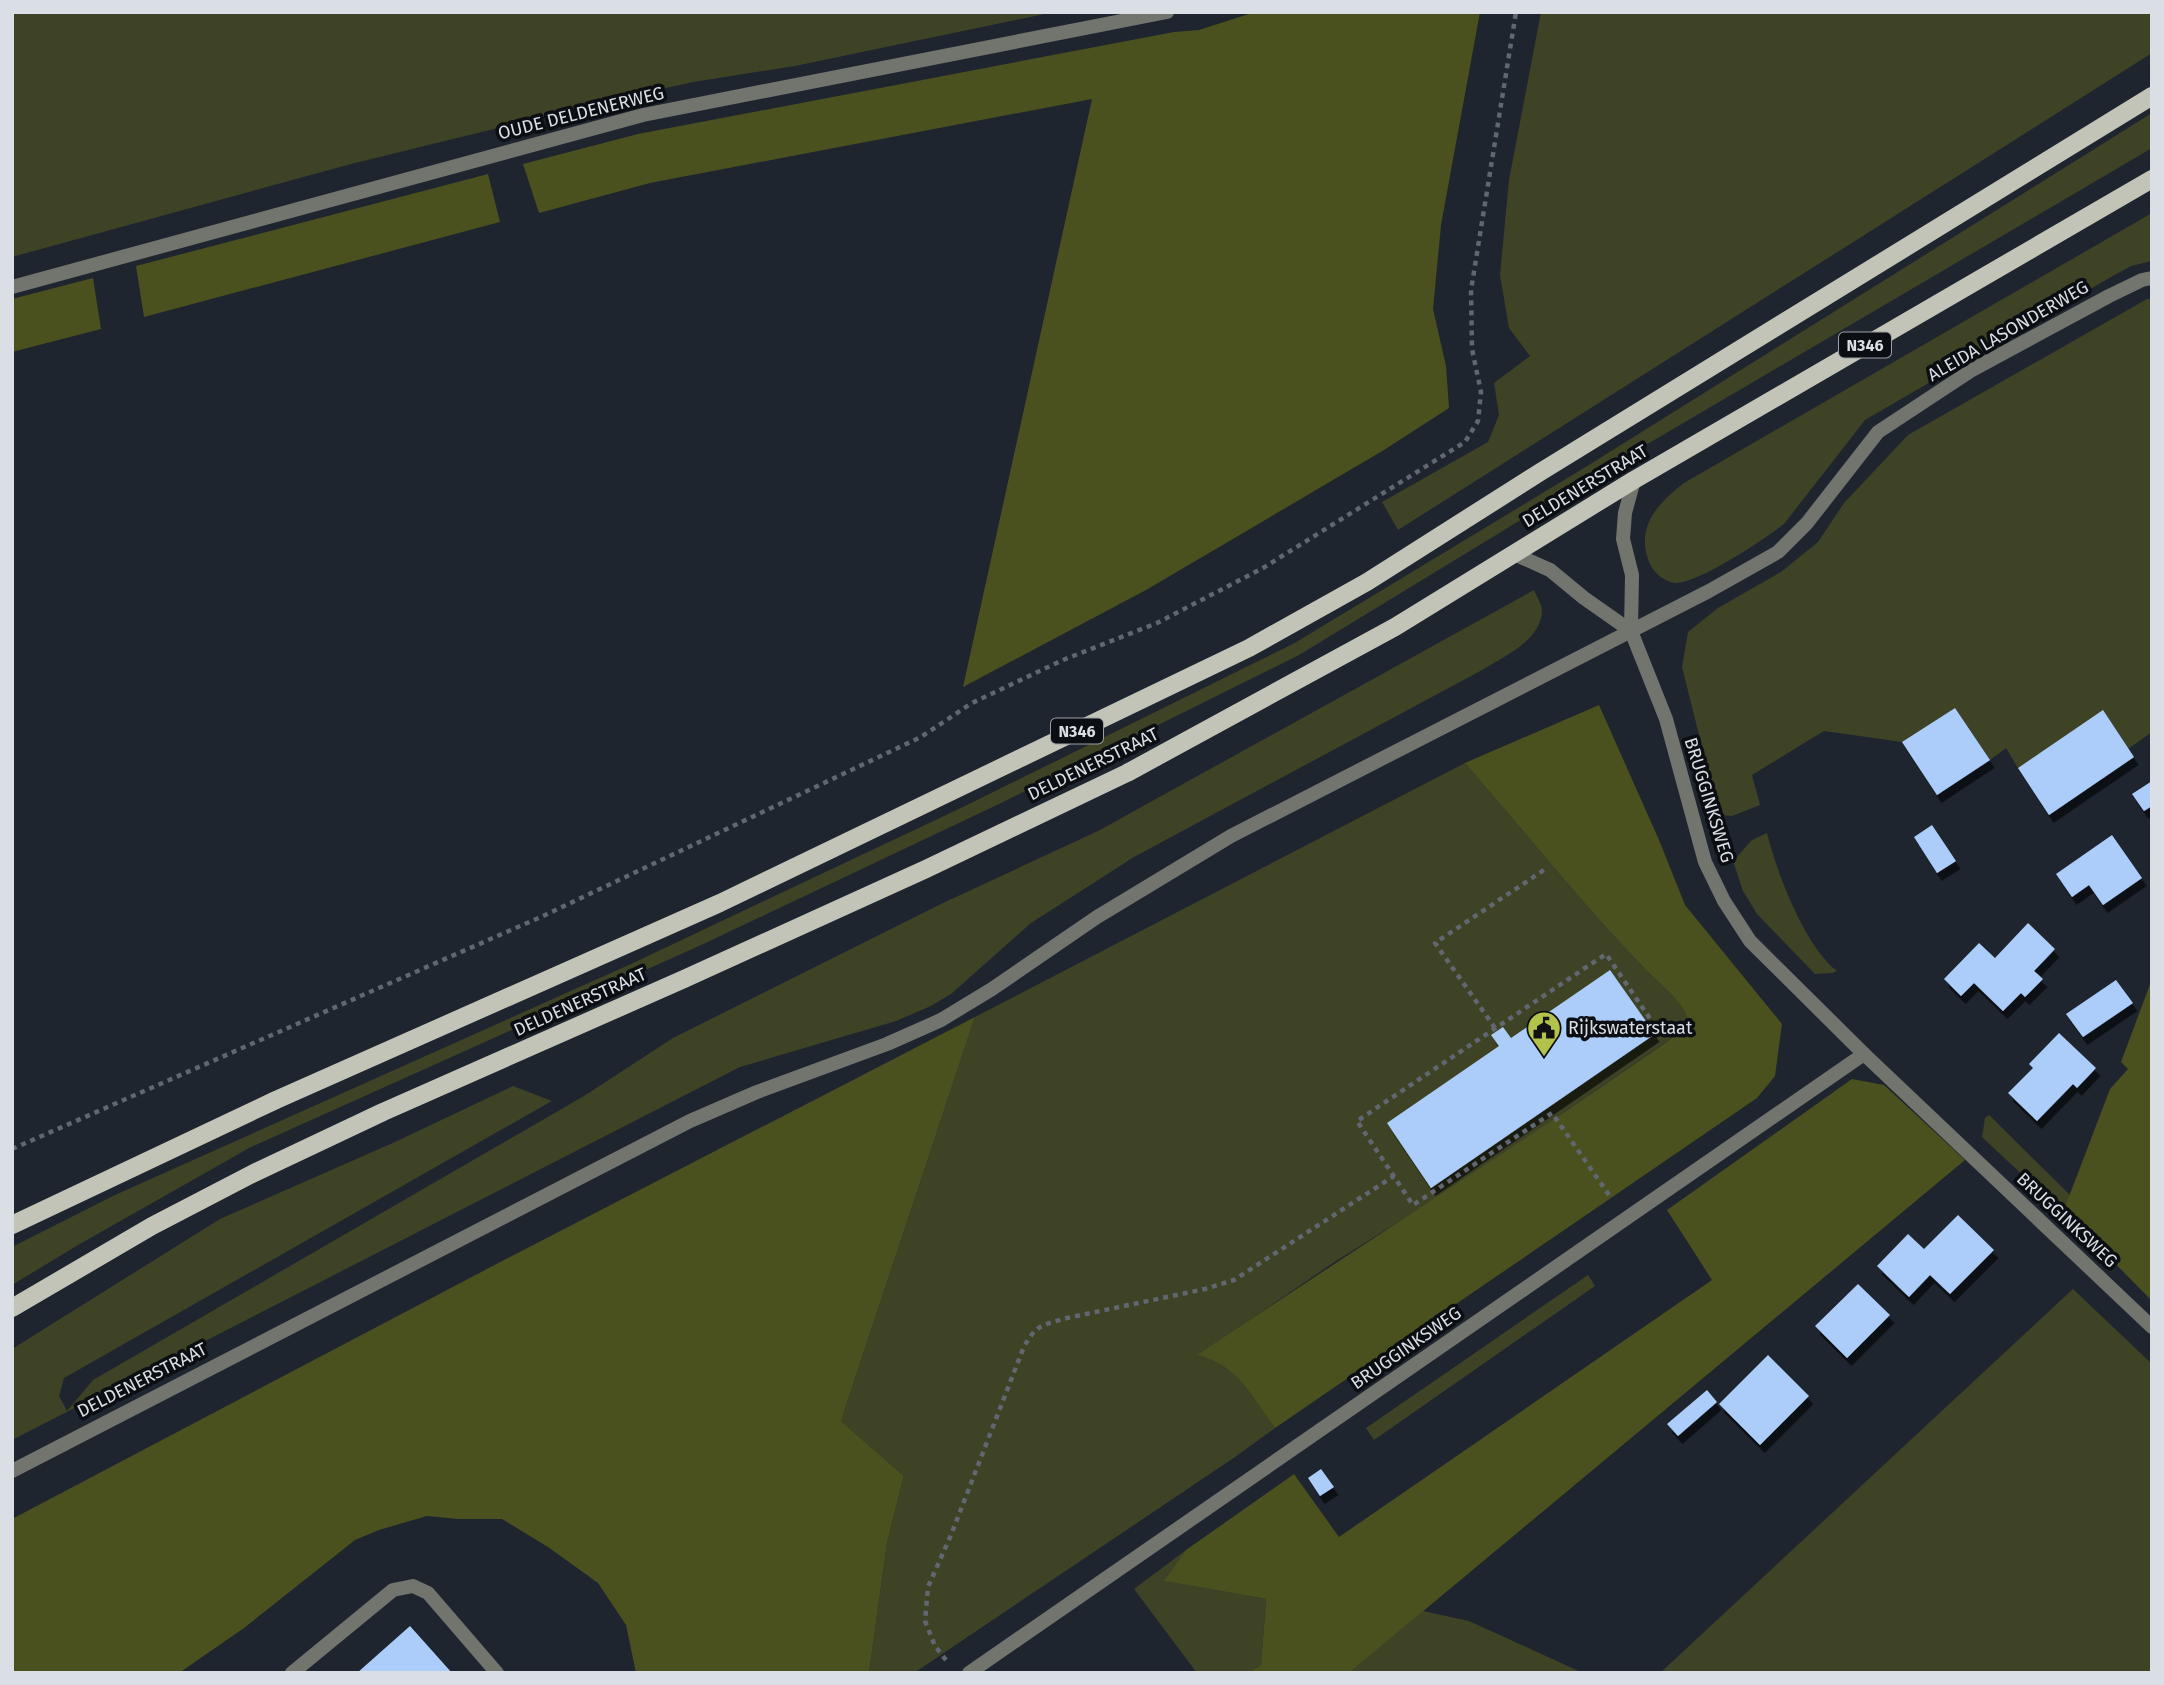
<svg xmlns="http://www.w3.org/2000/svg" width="2164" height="1685" viewBox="0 0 2164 1685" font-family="'Fira Sans',sans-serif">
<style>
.green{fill:#3e4326}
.forest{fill:#4a501e}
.building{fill:#accdfa;filter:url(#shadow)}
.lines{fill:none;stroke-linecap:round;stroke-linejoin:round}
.path{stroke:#616770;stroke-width:4.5;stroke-dasharray:5 5;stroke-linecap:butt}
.service{stroke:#72746e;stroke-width:14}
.minor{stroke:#72746e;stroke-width:14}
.primary{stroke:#c1c4b7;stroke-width:18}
.labels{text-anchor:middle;stroke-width:7;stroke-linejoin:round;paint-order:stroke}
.shield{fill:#0b0e12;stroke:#9ca0a6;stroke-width:2}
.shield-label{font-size:16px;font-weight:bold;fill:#dadfe5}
.street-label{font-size:18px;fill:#dadfe5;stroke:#0b0e12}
.poi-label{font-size:18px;fill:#dadfe5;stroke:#0b0e12;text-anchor:start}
</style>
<defs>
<filter id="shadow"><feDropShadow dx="4.5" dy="8" stdDeviation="0" flood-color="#0009"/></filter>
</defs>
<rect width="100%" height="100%" fill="#1e252f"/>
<path class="green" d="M12,12H1054L795,66L693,82L603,102L351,164L12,257Z
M1541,12H2152V53L1398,530L1382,502L1488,442L1499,415L1494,383L1530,356L1509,328L1500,275L1509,180Z
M2152,113V148L1593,476L1299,655L1001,803L699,946L251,1147L78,1245L12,1285V1247L115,1195L631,964L963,807L1293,644L1584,468Z
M2152,213V261L2131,266L2111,277L1865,420L1784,524C1765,539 1698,584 1675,583C1665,582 1653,572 1650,564C1634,528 1658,503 1684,483Z
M2147,299H2152V732L2128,749L2103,711L2018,768L2006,748L1990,760L1955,708L1902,742L1824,731L1752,775L1760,805L1732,816L1719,815L1682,667L1688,632L1718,608L1781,572L1818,542L1844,503L1908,435Z
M1534,590C1537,597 1542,604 1542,611C1541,640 1505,656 1484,669L1134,857L1031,923L951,994L931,1006L896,1021L740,1067L12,1440V1349L220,1219L395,1142L513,1086L552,1101L64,1378L59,1396L67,1411L93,1380L584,1096L673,1038L943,903L1098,831Z
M1465,763C1524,831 1581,903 1644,968C1659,984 1687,1003 1689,1026L1473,1175L1333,1263L1198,1355C1238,1365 1252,1397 1275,1428L1235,1457L914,1673H869L887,1543L904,1476L841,1421L975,1017Z
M1767,833C1777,873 1804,945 1837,971L1832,973L1815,974L1757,914L1743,891L1733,861L1752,840Z
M1989,1115L2070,1195L2066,1207L2095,1243L1982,1137L1985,1118Z
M1588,1275L1595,1286L1374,1440L1366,1428Z
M2073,1289L2152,1364V1673H1660Z
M1186,1550L1165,1581L1266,1599L1261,1665L1248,1673H1197L1134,1589Z
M1423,1611L1469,1621L1583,1673H1349Z"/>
<path class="forest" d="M1255,12H1480L1441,225L1433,309L1446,366L1449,408L1384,450L1146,590L963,687L1092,99L650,183L539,213L523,164L638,134L1174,32L1199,30Z
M488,174L500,222L144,317L136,266Z
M93,278L101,329L12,352V299Z
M1599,705L1659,840L1685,905L1782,1024L1775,1076L1757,1098L1275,1428C1251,1396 1238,1365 1197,1355C1361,1245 1528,1140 1689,1026C1687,1003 1659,984 1644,968C1581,903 1524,831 1465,763Z
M2152,979V1301L2095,1243L2065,1207L2110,1089L2128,1069L2121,1062Z
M975,1017L841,1421L904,1476L887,1543L869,1673H636L626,1625L598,1583L548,1547L502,1519H458L427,1516L379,1530L355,1540L244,1628L179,1673H12V1519L504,1260Z
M1852,1079L1884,1085L1965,1160L1349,1673H1248L1261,1665L1266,1599L1164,1581L1186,1550L1294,1474L1339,1537L1712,1280L1667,1210Z"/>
<path class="building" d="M1955,708L1990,760L1937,795L1902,742Z
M2103,710L2134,757L2049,815L2018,768Z
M2152,781V806L2144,811L2132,794Z
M1932,825L1956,861L1937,873L1914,837Z
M2112,835L2142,878L2103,905L2089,885L2072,897L2056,874Z
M2028,923L2055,949L2034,971L2043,979L2025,997L2021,993L2003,1011L1974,983L1961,996L1944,979L1979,943L1995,958Z
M1610,970L1655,1034L1431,1188L1387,1123L1499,1046L1491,1035L1503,1027L1511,1038Z
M2116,980L2133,1003L2083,1037L2066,1014Z
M2059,1033L2096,1068L2077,1088L2073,1084L2037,1121L2008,1093L2033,1068L2029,1064Z
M1958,1215L1994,1250L1950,1294L1930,1275L1909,1297L1877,1266L1908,1234L1924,1249Z
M1858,1284L1890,1315L1847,1358L1815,1326Z
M1768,1355L1809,1396L1760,1445L1719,1404Z
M1707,1390L1717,1402L1678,1436L1667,1424Z
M1321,1469L1334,1487L1320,1496L1308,1478Z
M410,1626L452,1673H357Z"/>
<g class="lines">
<path class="path" d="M1495,1028L1435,943L1547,868
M12,1149L543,916L921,737L972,703L1063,660L1157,623L1263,568L1465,442L1478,421L1481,392L1472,349L1471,290L1516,12
M1609,1195L1552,1113L1413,1205L1357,1121L1606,954L1655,1026
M946,1660L935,1646L925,1621L928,1587L951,1535L1023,1349C1035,1325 1042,1325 1067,1318L1205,1289L1234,1280L1394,1176"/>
<path class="service" d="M292,1673L393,1590L413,1586L428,1593L497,1673
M969,1673L1864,1054"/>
<path class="minor" d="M12,287L643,115L1167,12
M1634,480L1625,513L1623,539L1632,575L1631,631L1666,719L1705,862L1724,901L1750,941L1864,1054L2152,1327
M1514,554L1550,570L1584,598L1631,631
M12,1471L690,1121L757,1092L887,1044L941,1020L992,989L1097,917L1231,836L1709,591L1778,552L1807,523L1878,432L1972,370L2109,296L2142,280L2152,278"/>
<path class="primary" d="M12,1225L276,1100L720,903L1249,648L1367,582L1542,471L2152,96
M12,1308L152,1226L254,1173L383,1112L684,979L926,869L1127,773L1395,627L1634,480L2152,179"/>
</g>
<defs>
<g id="civic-pin" transform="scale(1.75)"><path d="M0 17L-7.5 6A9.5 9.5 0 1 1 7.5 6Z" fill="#b3c24b" stroke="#0b0e12"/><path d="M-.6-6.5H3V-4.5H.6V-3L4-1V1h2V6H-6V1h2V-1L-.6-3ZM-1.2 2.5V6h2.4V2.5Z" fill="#111"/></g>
</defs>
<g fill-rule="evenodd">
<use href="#civic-pin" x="1544" y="1028"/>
</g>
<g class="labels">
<g class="shield">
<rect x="1839" y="332.5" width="52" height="25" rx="5"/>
<rect x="1051" y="718.5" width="52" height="25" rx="5"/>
</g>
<g class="shield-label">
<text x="1865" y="351">N346</text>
<text x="1077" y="737">N346</text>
</g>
<g class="street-label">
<text transform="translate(581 113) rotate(-14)" y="6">OUDE DELDENERWEG</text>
<text transform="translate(2008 331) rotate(-30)" y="6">ALEIDA LASONDERWEG</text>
<text transform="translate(1585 486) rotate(-31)" y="6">DELDENERSTRAAT</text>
<text transform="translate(1093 764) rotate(-26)" y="6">DELDENERSTRAAT</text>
<text transform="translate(1709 800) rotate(73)" y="6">BRUGGINKSWEG</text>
<text transform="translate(580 1002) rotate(-24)" y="6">DELDENERSTRAAT</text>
<text transform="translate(2067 1220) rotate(43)" y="6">BRUGGINKSWEG</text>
<text transform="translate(1406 1348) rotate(-35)" y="6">BRUGGINKSWEG</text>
<text transform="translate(142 1380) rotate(-27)" y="6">DELDENERSTRAAT</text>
</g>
<g class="poi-label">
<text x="1568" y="1034">Rijkswaterstaat</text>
</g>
</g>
<rect width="2164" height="1685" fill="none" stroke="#dadfe5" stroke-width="28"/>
</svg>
